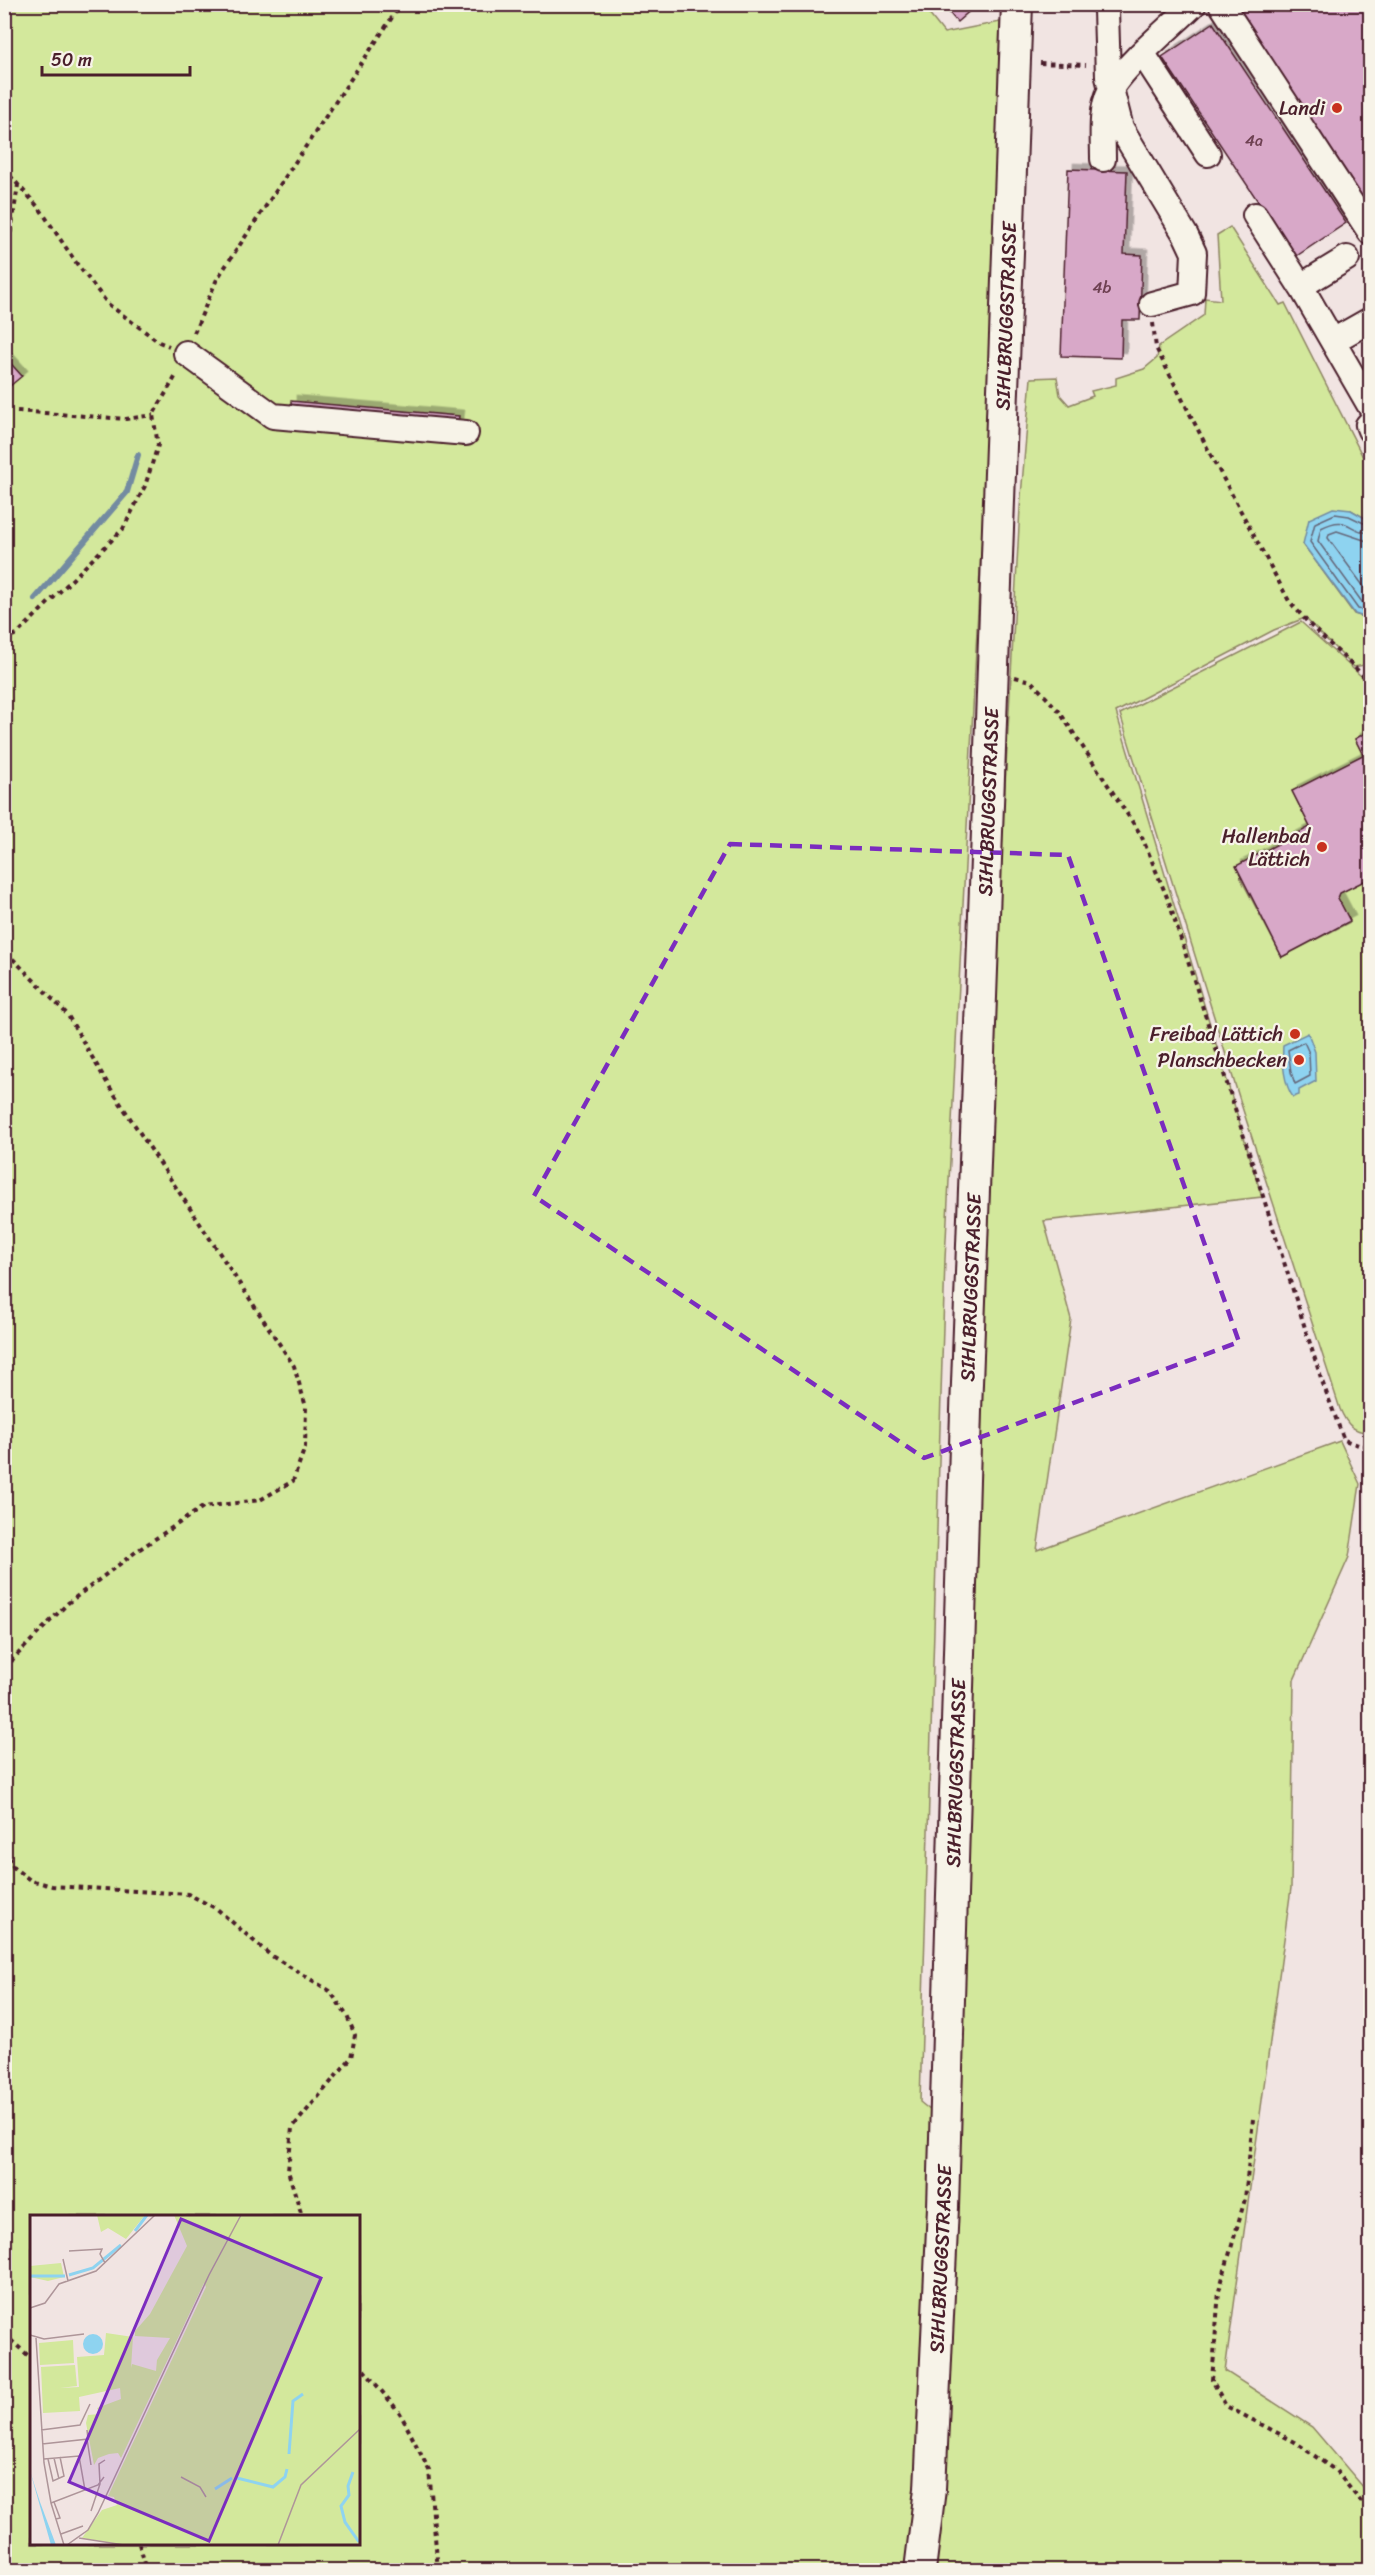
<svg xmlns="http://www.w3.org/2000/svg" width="1375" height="2575" viewBox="0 0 1375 2575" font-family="Sriracha,sans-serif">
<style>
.green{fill:#d3e89c;stroke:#8e8464;stroke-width:1.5;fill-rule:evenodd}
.water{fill:#8ed3f0;stroke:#738ba1;stroke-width:1.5}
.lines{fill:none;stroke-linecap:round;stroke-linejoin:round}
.shore{stroke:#65677a;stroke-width:1.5}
.stream{stroke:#738ba1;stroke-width:6}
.building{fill:#d8a8c8;stroke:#4a1f2b;stroke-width:1.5;filter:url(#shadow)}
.minor-casing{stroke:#4a1f2b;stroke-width:28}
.major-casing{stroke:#4a1f2b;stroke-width:34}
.path{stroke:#4a1f2b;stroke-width:4;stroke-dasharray:4.5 4.5;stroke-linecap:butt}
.minor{stroke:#f7f3e8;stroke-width:24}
.major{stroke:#f7f3e8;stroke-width:30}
.marked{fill:none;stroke:#7b2cbf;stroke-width:4.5;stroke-dasharray:12 8;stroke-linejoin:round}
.poi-dot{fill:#c8321e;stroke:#f7f3e8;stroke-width:2}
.labels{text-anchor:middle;stroke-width:4.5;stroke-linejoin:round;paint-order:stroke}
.number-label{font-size:16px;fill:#6e4152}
.poi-label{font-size:20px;fill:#4a1f2b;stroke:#f7f3e8;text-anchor:end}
.street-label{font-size:20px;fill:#4a1f2b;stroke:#f7f3e8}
.inset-river{fill:none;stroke:#8ed3f0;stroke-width:3}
.inset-road{fill:none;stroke:#ae9599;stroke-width:1.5}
.view{fill:#7b2cbf;fill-opacity:0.15;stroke:#7b2cbf;stroke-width:3}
.inset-edge{fill:none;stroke:#4a1f2b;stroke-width:3}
</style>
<defs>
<filter id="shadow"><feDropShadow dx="5.5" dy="-5.5" stdDeviation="0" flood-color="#0004"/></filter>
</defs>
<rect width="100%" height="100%" fill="#f1e4e2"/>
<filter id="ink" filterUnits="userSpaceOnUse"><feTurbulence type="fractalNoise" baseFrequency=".0167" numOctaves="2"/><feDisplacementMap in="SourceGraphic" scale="12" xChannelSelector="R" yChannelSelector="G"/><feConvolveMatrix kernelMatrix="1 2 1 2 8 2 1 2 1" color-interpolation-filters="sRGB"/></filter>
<g filter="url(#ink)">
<path class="green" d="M921,4L944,33L1000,22L990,374L945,1259L920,2102L958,2133L981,1229L1020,508L1031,378L1057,377L1060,395L1069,405L1093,396L1091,391L1116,385V378L1144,369L1157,358L1159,346L1204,315L1205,298L1221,300L1217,235L1230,227L1280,305L1285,303L1370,471V521L1351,510L1303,544L1354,614L1370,619V664L1354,667L1305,618L1274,630L1116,712L1262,1197L1044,1221L1071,1319L1037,1550L1340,1441L1360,1484L1349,1557L1294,1680L1291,1888L1225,2371L1312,2427L1370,2495V2570H5L4,5ZM32,2216H358V2544H32Z
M1301,622L1370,684V730L1355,739L1363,755L1292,791L1310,827L1240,877L1282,957L1350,922L1338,898L1340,893L1368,879L1370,884V1432C1353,1433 1346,1423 1340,1409L1243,1110L1120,714Z"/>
<path class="water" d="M1333,508L1351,510L1370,521V619L1355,614L1303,544L1309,519Z
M1308,1033L1315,1052L1316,1081L1299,1090V1095L1293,1097C1284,1085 1282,1061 1283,1045Z"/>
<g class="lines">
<path class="shore" d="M1370,526L1349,516L1335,514L1315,523L1310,542L1358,609L1370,612
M1370,533C1347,531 1349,514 1321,528L1318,541L1362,602L1370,605
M1370,542L1337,531L1329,534L1328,538L1370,595
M1304,1042L1309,1053L1310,1076L1295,1084L1291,1072L1288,1050Z"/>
<path class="stream" d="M35,599L127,492L138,455"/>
</g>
<path class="building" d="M942,4H972L974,7L957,22Z
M1236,4H1370V211Z
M1213,23L1346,223L1295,257L1162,57Z
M1068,169L1127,171L1124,254L1142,255L1140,320H1122L1121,358L1061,356Z
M4,356L22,376L4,391Z
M291,401L459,416L458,424L291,409Z
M1370,730V884L1368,879L1340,893L1338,898L1350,921L1282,957L1236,866L1310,827L1292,791L1363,755L1355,739Z"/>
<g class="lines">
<g class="minor-casing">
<path id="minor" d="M1103,4L1106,10L1108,77L1121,128L1186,236L1194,253L1192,293L1152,304
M1221,4L1370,232
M1143,54L1208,154
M1103,159C1103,138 1100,110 1110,91C1122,67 1173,25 1194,4
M1255,215L1303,290L1370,406
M1301,286L1347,258
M1333,341L1370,320
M186,353L273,416L466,433
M1370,423L1368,425L1370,430"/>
</g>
<g class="major-casing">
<g id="major">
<path id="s1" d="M920,2570L930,2489L943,2207L966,1411L1017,4"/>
</g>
</g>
<path class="path" d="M1040,63L1086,65
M4,169L40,209L77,264L108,304L159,342L169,346
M4,277L18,185
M1153,323L1156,348L1215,463L1289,601L1311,626L1370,682
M194,333L217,279L401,4
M17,411L126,419L153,415
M4,639L17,634L123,529L145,486L158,445L153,415L177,374
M1015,677L1031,681L1059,711L1141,835L1169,902L1322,1381L1344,1440L1361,1446L1370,1445
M4,956L12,958L67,1014L109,1086L294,1366L306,1407L305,1447L293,1481L260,1500L203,1507L137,1551L68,1603L13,1659L4,1675
M4,1849L14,1868L30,1880L52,1886L188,1894L217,1909L270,1955L330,1991L347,2016L355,2035L351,2058L292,2128L288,2171L302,2216
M1253,2119L1245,2199L1219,2291L1212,2380L1226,2406L1295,2442L1336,2471L1370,2513
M4,2334L32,2359
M358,2363L400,2413L429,2470L438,2570
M139,2544L147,2570"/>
<use href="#minor" class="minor"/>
<use href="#major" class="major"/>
</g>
</g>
<path class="marked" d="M730,844L1068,855L1239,1342L924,1458L534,1196Z"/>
<g class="poi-dot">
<circle cx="1337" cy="108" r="6"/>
<circle cx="1322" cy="847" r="6"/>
<circle cx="1295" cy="1034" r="6"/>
<circle cx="1299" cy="1060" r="6"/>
</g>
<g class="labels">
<g class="number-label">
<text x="1254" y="146">4a</text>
<text x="1102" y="293">4b</text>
</g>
<g class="poi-label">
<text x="1325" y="115">Landi</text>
<text x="1310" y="843">Hallenbad<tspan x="1310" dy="23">Lättich</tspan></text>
<text x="1283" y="1041">Freibad Lättich</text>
<text x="1287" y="1067">Planschbecken</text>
</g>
<g class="street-label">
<text dy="7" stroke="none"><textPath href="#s1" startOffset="2256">SIHLBRUGGSTRASSE</textPath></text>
<text dy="7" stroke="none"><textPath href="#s1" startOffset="1770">SIHLBRUGGSTRASSE</textPath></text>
<text dy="7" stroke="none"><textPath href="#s1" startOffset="1284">SIHLBRUGGSTRASSE</textPath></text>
<text dy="7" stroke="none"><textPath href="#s1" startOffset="798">SIHLBRUGGSTRASSE</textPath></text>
<text dy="7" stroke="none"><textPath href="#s1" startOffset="312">SIHLBRUGGSTRASSE</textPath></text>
</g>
</g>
<g transform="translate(30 2215)">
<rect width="330" height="330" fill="#f1e4e2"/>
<path d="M67,0H115L96,24L78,13L71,17ZM144,0H330V330H94L52,323L72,295L87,290L84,282L78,281L176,72L174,68L91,243L88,238L79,239L68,243L64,250L56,208L58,200L70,199L67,193L91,184L90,173L49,182L50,196L13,198L11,152L45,150L47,171L30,173L49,172L47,142L74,140L76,118L103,122L101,153L102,149L126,156L127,145L140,123L105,121V116L120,99L157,31ZM31,48L34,62L18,66L0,62V51ZM43,125L44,148L10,150L9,128Z" fill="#d3e89c"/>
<path d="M53 129a10 10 0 1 1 20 0a10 10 0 1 1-20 0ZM0,256L10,287L26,330H21Z" fill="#8ed3f0"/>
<path class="inset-river" d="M105,16L117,0M39,60L63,53L91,30M0,61H35M259,239L263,186L273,179M323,257L318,271L319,280L311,291L315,307L329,327M207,263L243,272L255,262L257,254M185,274L202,263"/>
<path class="inset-road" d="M39,36L72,34L70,39L75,48M33,44L38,66M0,93L15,88L29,69L66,56L125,0M0,120L14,124L54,119M6,123L14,248L21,288L34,330M11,215L50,210L60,189M57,224L61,250M12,229L58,224L57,215M24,243L29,264M14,244L49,241L55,275M18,244L23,266L34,261L30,242M151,262L170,272L176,282M24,287L30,303L26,304M21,288L68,270L74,262M61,296L70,269L69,249L75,245M31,319L53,311M49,323L94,330M37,330L58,315L68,298L179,60L211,0M248,330L271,270L330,214"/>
<path class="view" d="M151,4L291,63L179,326L39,267Z"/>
<rect width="330" height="330" class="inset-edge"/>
</g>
<rect width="1375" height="2575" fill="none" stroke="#f7f3e8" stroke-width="24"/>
<rect x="12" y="12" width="1351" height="2551" fill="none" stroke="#4a1f2b" stroke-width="2" filter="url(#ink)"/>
<path d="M42 66v9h148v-9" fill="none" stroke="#4a1f2b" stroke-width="3"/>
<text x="51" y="66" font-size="18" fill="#4a1f2b" stroke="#f7f3e8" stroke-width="4.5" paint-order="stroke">50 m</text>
</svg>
